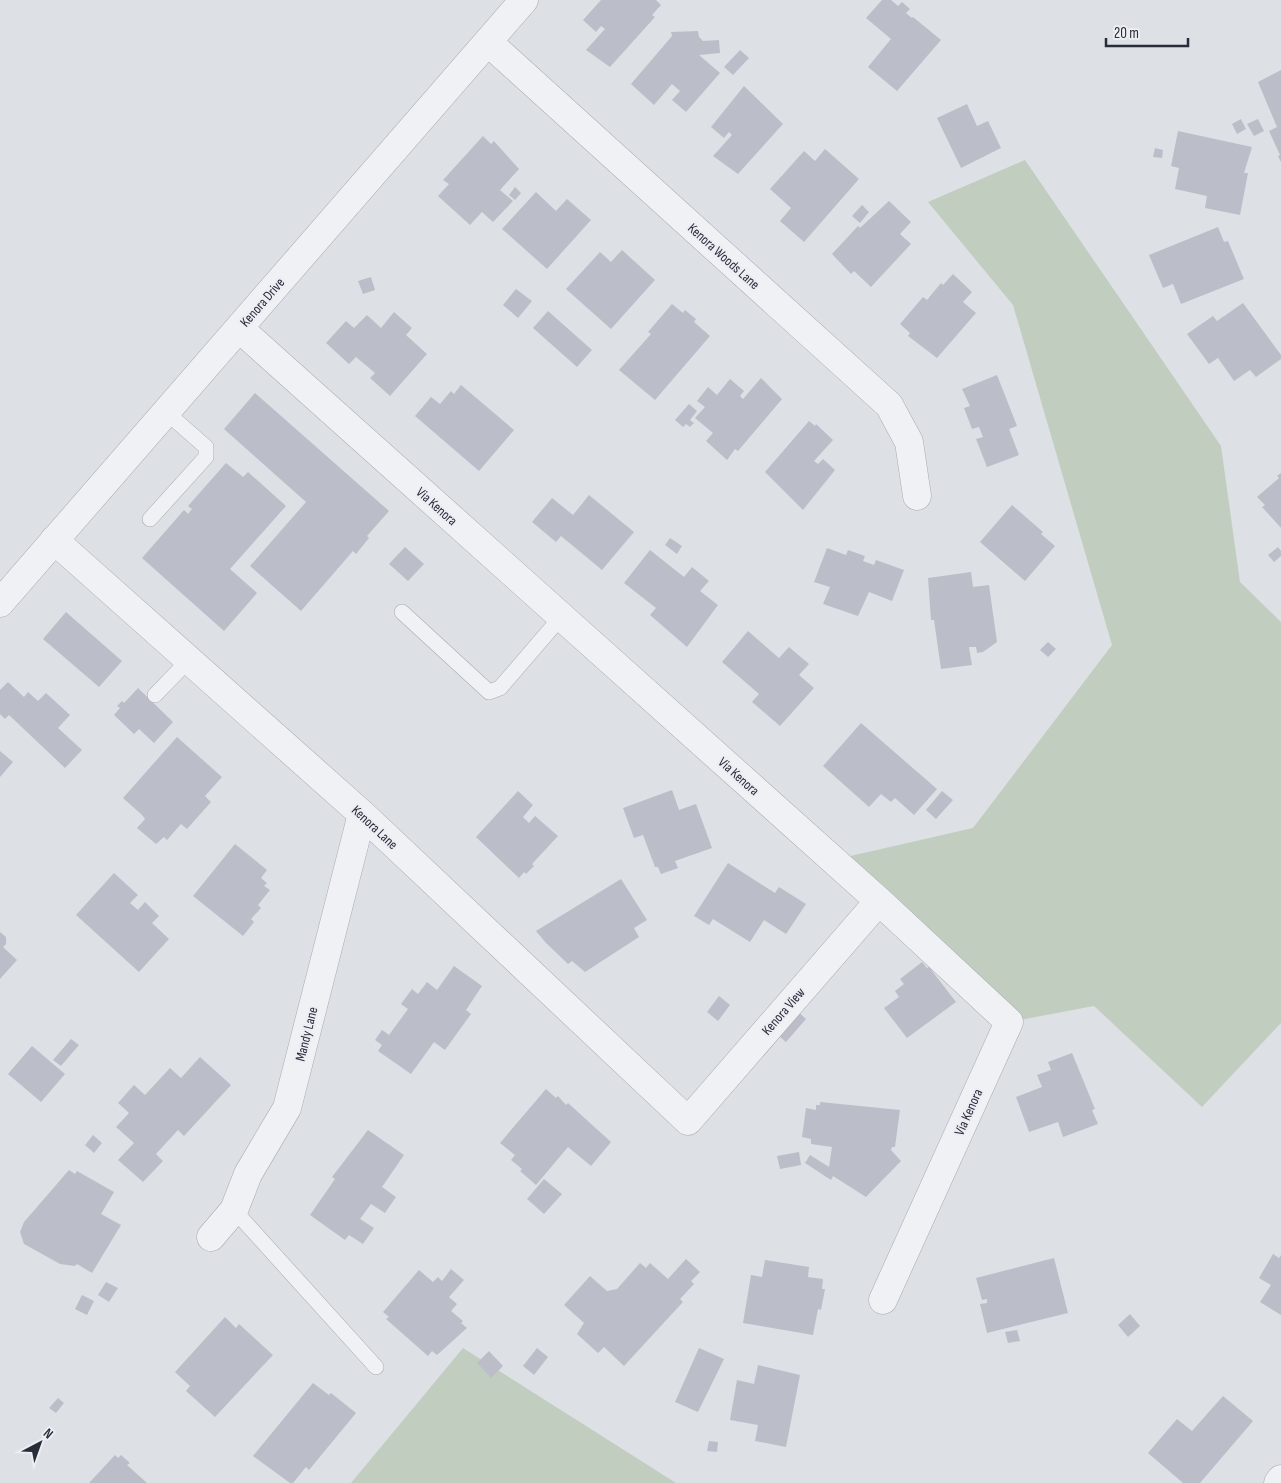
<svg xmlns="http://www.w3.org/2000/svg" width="1281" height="1483" viewBox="0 0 1281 1483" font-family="'Sofia Sans Condensed',sans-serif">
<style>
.green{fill:#c1cebf}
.building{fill:#bbbec8}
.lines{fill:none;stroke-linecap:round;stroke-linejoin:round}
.lane-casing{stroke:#a7aab2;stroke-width:16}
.street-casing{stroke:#a7aab2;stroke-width:29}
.lane{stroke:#f0f1f4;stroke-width:15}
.street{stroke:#f0f1f4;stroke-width:28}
.labels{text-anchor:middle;stroke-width:4.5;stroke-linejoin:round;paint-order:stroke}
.street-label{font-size:14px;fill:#282d3a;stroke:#eceef3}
</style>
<rect width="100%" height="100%" fill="#dde0e5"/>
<path class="green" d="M1025,160L1221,446L1240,582L1281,622V1023L1202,1107L1094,1006L1009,1022L833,860L973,828L1112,645L1013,305L928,202Z
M463,1348L676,1483H351Z"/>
<path class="building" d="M601,0H656L661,5L652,15L655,17L610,67L586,50L605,29L601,26L596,32L583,20Z
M882,0H891L898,6L902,2L910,9L906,13L912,18L913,17L941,40L897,91L868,67L891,39L866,18Z
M698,31L699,37L703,41L719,40L720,53L699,55L720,73L686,112L672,100L680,91L672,84L654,105L631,84L672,36L671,32Z
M740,50L749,58L733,75L724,67Z
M1281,70V162L1278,156L1280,155L1269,131L1277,127L1258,82Z
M744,86L783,124L738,174L713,156L732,135L729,132L724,138L711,127Z
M967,104L977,126L988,121L1001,148L961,168L937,118Z
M1241,119L1246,129L1237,134L1232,124Z
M1258,119L1264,131L1254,136L1247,124Z
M1178,131L1252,147L1244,173H1248L1240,215L1205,208L1207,196L1175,189L1179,168L1171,166Z
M483,136L491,144L494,141L519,169L500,190L513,201L493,222L482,212L470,225L438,196L449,184L443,180Z
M1155,148L1163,150L1162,158L1153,157Z
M825,149L859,179L804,242L780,221L791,208L770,189L804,151L815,161Z
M515,187L521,193L515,200L509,195Z
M536,192L556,211L567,199L591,220L547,269L502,229Z
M889,201L911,222L900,234L911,244L871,287L854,271L851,274L832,254L858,226L860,228Z
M862,205L869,212L860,223L852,216Z
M1218,227L1224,242L1228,241L1244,279L1181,304L1173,284L1163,288L1149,255Z
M622,250L655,280L611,329L566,289L600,252L611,262Z
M953,274L972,292L963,302L976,313L937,358L908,336L910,333L900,324L923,297L927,300L941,283L943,285Z
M371,277L375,290L363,294L358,281Z
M516,289L532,301L518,318L503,305Z
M1243,303L1281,355V359L1256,377L1250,370L1234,381L1218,358L1209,364L1187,334L1213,316L1217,321Z
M672,304L683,313L685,310L696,319L694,322L710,336L655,400L619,370L651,334L648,332Z
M548,311L592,350L577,367L533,328Z
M394,312L412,328L406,335L427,354L390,396L370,378L375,373L356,357L349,364L326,343L346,321L354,328L367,315L381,328Z
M997,375L1017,426L1009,429L1019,455L987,467L976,439L983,437L979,427L972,429L964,408L970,406L962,389Z
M761,378L782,399L738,451L735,449L727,460L706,441L713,433L695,418L705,407L697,401L708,387L717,395L730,379L744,391L740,396L743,399Z
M461,385L514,430L479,471L415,416L431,397L440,404L451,391L454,394Z
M255,393L389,511L367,536L369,538L356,554L353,551L301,611L250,566L306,502L224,429Z
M689,404L697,411L690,420L694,423L690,427L686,424L683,427L675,420Z
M809,421L815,426L816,424L833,440L814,461L818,464L823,459L835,470L803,510L765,472Z
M226,463L243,477L248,472L286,506L230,569L257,593L224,631L142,558L184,510L188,514L192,509L188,506Z
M1281,473V528L1262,507L1265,505L1257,497L1279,478L1277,476Z
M589,495L634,532L602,570L561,536L556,542L532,522L552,498L573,515Z
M1012,505L1043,532L1041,534L1055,546L1025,581L980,542Z
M670,538L682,546L677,554L665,545Z
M405,547L424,564L408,581L389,564Z
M1278,547L1281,551V556L1274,562L1268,555Z
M827,548L846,555L848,550L865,556L863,561L874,565L876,560L904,570L892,601L869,592L858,616L823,604L830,587L814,582Z
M650,550L684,577L692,567L709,581L700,591L718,605L687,647L650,615L656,608L624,583Z
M971,572L973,587L989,585L997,642L983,652L977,653L976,647H969L972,665L941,669L934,620H931L928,578Z
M66,612L122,661L99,687L43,639Z
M748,631L779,658L789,647L809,664L799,675L814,688L780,726L752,702L759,694L722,662Z
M1048,642L1056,649L1048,657L1040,650Z
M8,682L24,697L28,692L38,701L46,693L70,715L58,728L82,750L65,768L9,715L5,719L0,714V690Z
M138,688L173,722L154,743L139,729L134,734L114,715L120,708L117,706L122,701L124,703Z
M861,723L937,789L914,815L895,798L891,802L881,794L869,807L823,766Z
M177,737L222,777L205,796L211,802L187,829L181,824L167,840L164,837L156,844L137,828L145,819L142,815L123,798Z
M0,751L13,762L0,777Z
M672,790L679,810L696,804L712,848L675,861L678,868L661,874L658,867H655L643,835L634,838L623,808Z
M518,791L533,805L523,817L529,823L535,816L558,836L532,864L534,866L526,874L524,872L519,878L476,837Z
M942,791L953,800L936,819L926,810Z
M235,844L267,870L261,878L267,883L264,886L270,890L258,905L261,908L251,919L254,922L243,936L193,896Z
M728,863L775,893L779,887L806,904L786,934L764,920L750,942L713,919L709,925L694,916Z
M114,873L138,895L130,903L138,910L145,902L159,916L152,923L169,939L139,972L76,915Z
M621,879L647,920L634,928L639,937L585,972L572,961L568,964L546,943L536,931Z
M0,932L6,937V944L3,947L17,960L0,979Z
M922,962L927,968L929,967L956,1002L907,1038L884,1008L899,997L895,991L904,984L900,979Z
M454,966L482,986L466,1010L471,1014L445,1050L434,1042L411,1074L378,1051L382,1045L375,1040L382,1030L389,1035L408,1009L401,1004L412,989L418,994L427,982L437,990Z
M719,996L730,1005L718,1021L707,1012Z
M793,1007L806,1019L786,1042L773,1031Z
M71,1039L79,1045L61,1066L53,1060Z
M32,1046L65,1074L41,1102L8,1074Z
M1072,1053L1095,1109L1092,1110L1098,1124L1063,1137L1058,1122L1029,1132L1016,1097L1042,1087L1037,1075L1051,1070L1048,1062Z
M200,1057L231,1085L184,1136L178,1130L156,1154L163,1161L143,1182L118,1160L134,1143L116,1127L129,1113L118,1103L134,1085L145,1095L170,1068L181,1078Z
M546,1089L556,1098L558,1096L566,1105L568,1103L611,1142L591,1166L568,1147L536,1185L520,1171L522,1169L511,1160L515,1155L500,1143Z
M820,1102L900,1110L895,1147H892L891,1150L901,1161L866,1197L833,1176L831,1180L805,1163L810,1155L829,1167L832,1147L811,1144V1139L802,1137L806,1108L816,1110V1105H820Z
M368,1130L404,1155L382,1187L396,1197L385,1213L371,1204L360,1219L374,1228L363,1244L349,1235L345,1240L310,1215L335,1179L332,1177Z
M93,1135L102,1143L94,1153L85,1145Z
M799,1152L801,1165L780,1169L777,1156Z
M69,1170L75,1174L77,1171L114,1192L101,1214L121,1225L92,1273L77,1264L75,1266L60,1264L24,1244L20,1232L24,1222Z
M544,1179L562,1194L544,1214L527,1199Z
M1273,1254L1279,1258L1281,1255V1315L1260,1302L1271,1285L1259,1278Z
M1054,1258L1068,1313L987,1333L980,1304L987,1303V1299L982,1300L976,1278Z
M686,1259L700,1272L691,1281L694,1284L680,1299L683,1302L624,1366L604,1347L598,1353L577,1334L584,1323L564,1305L590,1276L607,1291L617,1289L640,1263L646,1268L650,1263L668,1279Z
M765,1260L809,1267L808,1277L823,1279L822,1289H825L821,1310L818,1309L813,1335L743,1323L751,1275L762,1277Z
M451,1269L464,1280L449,1297L457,1304L451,1311L463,1321L461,1323L467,1328L437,1355L432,1351L428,1356L386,1319L389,1317L383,1312L419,1270L433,1282L438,1277L442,1281Z
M106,1282L118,1288L109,1302L98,1295Z
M82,1295L94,1301L87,1315L75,1309Z
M1130,1314L1140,1326L1128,1337L1118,1325Z
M225,1317L236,1328L239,1324L273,1355L215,1417L186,1391L190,1386L175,1372Z
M1017,1330L1020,1341L1008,1343L1005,1332Z
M537,1348L548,1357L534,1375L523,1366Z
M699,1348L724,1359L698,1412L675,1402Z
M489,1351L503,1366L491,1378L477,1363Z
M758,1365L800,1375L786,1447L755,1441L758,1425L730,1420L737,1380L754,1384Z
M313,1383L329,1395L331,1393L356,1413L309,1470L306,1467L293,1483H290L253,1456Z
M1223,1396L1253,1421L1200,1483H1183L1148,1453L1177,1419L1192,1431Z
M58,1398L64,1403L56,1413L49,1408Z
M709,1441L718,1442L717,1452L707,1451Z
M115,1455L118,1458L121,1455L130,1463L127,1465L147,1483H89Z"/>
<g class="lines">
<g class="lane-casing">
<path id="lane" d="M150,519L206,457V447L166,412
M402,612L489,692L500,688L561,617
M155,695L188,661
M234,1210L376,1367"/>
</g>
<g class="street-casing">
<path id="street" d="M488,42L889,405L909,442L917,496
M239,328L879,901L1009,1022L883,1300
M54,540L362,814L688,1121L879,901
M0,603L524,0
M211,1237L234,1210L248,1174L287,1108L362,814
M1278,1483L1281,1479"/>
</g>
<use href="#lane" class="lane"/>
<use href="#street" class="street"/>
</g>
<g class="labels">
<g class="street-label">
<text transform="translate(724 256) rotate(42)" y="5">Kenora Woods Lane</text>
<text transform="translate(262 302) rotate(-49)" y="5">Kenora Drive</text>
<text transform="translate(437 506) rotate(42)" y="5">Via Kenora</text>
<text transform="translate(739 776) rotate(42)" y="5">Via Kenora</text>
<text transform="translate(375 827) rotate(43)" y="5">Kenora Lane</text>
<text transform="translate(783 1011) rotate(-49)" y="5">Kenora View</text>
<text transform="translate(306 1034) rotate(-76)" y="5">Mandy Lane</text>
<text transform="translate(968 1112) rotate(-66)" y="5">Via Kenora</text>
</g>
</g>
<g transform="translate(40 1443) rotate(41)" stroke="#eceef3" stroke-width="4" paint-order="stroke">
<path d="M0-4L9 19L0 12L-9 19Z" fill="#282d3a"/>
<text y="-8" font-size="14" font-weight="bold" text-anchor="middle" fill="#282d3a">N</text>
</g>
<path d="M1106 38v8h82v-8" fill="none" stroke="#282d3a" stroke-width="2.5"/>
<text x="1114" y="38" font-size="15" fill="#282d3a" stroke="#eceef3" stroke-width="4" paint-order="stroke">20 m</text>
</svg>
